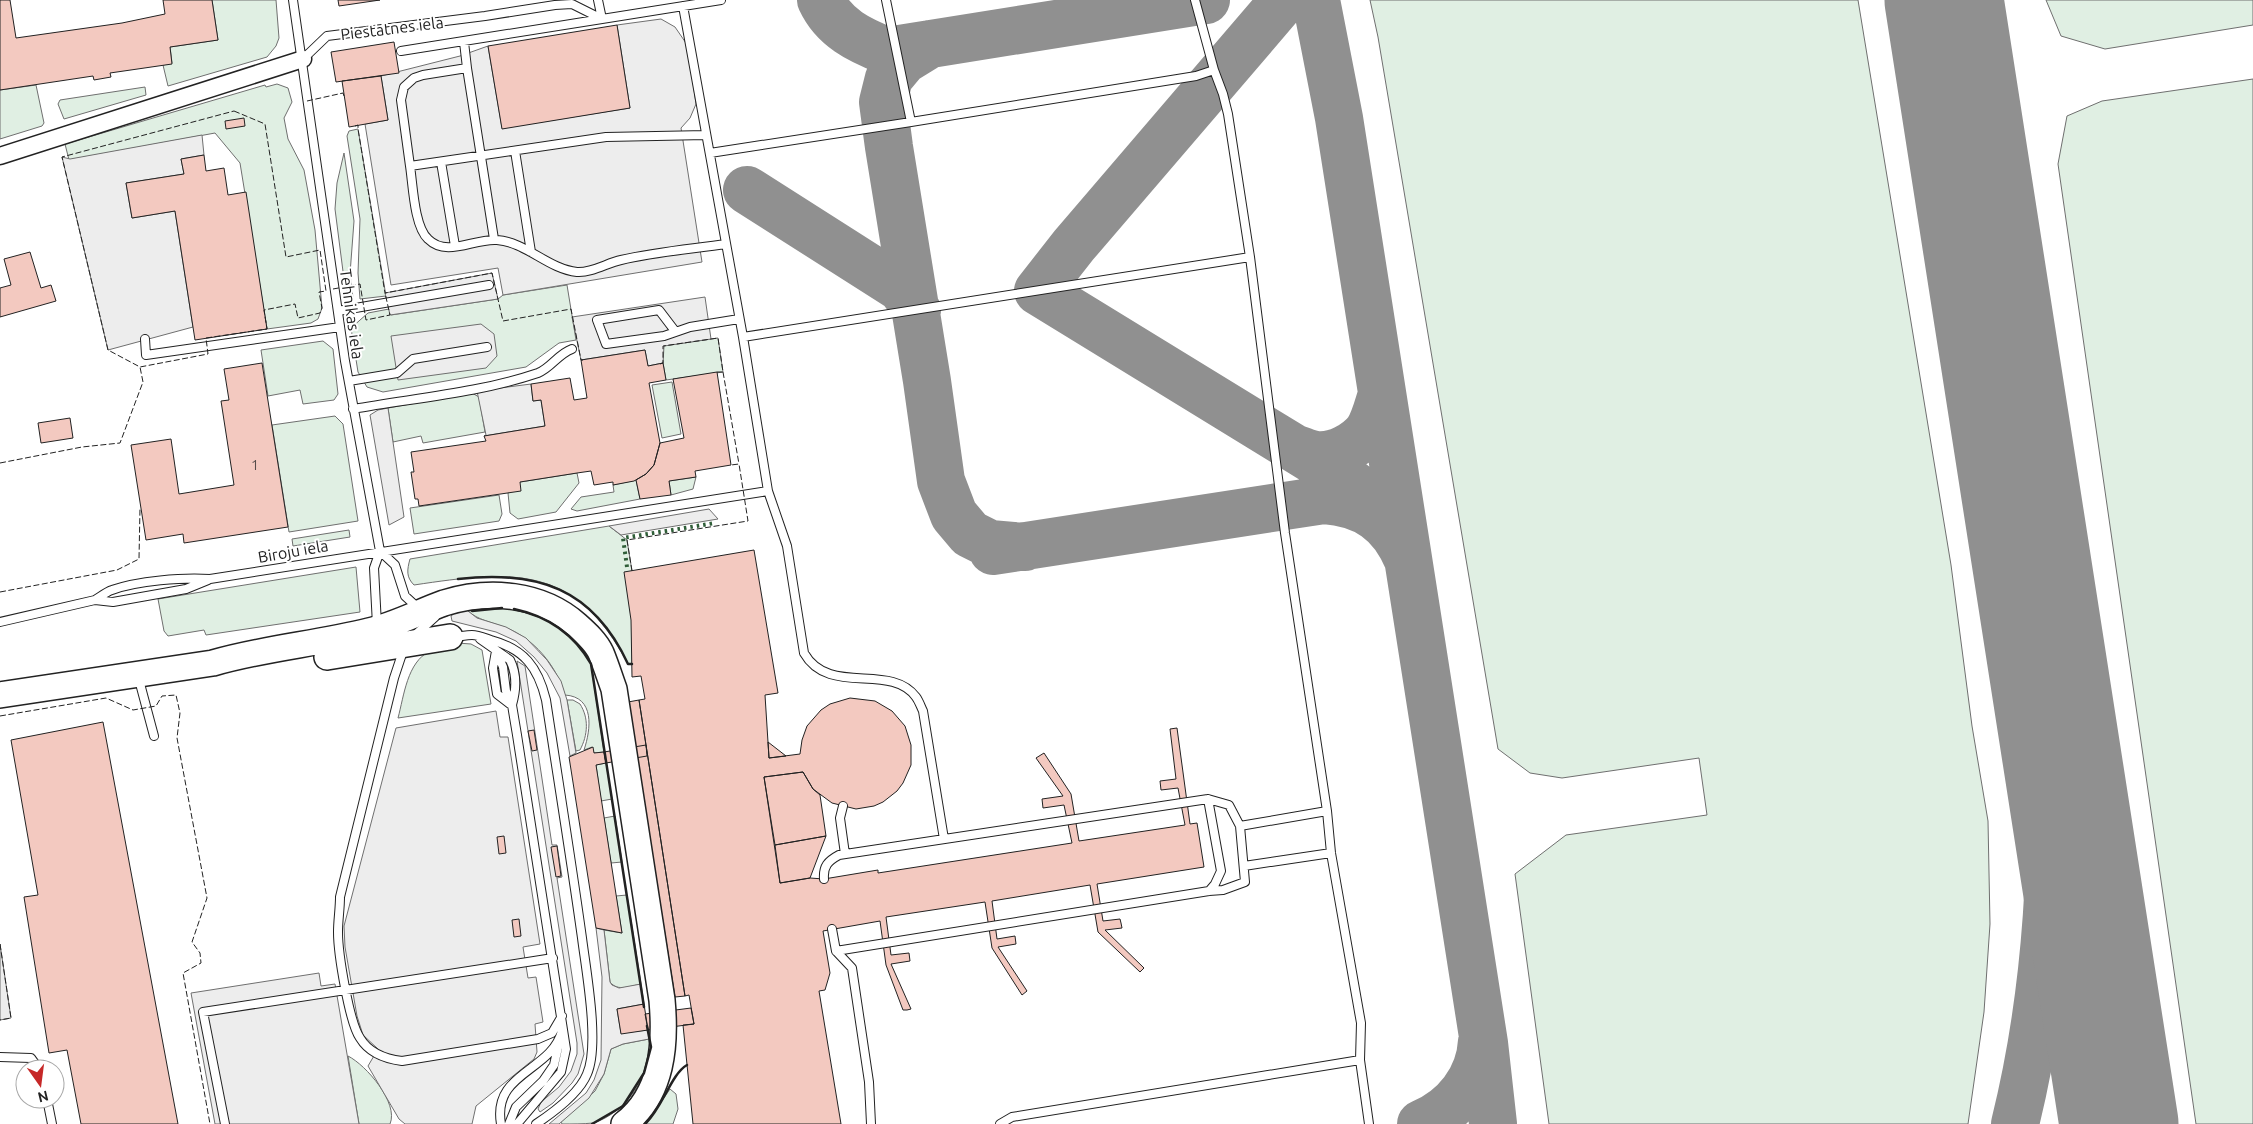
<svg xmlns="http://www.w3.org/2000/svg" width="2253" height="1124" viewBox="0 0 2253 1124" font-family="Ubuntu,sans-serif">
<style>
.green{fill:#e0efe3;stroke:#6f6f6f}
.parking{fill:#ededed;stroke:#6f6f6f}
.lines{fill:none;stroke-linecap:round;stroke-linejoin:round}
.taxiway{stroke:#909090;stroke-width:48}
.runway{stroke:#909090;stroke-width:119}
.building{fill:#f3c9c0;stroke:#222}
.lane-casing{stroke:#222;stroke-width:10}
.street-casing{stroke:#222;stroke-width:19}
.primary-casing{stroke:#222;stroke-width:28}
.lane{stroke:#fff;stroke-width:8}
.street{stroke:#fff;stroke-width:16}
.primary{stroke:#fff;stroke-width:25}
.hedge{stroke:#2f5e38;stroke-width:4;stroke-dasharray:2.5 4;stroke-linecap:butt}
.fence{stroke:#222;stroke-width:1;stroke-dasharray:6 2.5;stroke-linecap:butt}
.wall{stroke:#222;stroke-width:2.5}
.labels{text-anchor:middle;stroke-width:4;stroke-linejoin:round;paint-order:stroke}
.number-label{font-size:14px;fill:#564c4a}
.street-label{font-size:16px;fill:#222;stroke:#fff}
</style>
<rect width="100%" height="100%" fill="#fff"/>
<path class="green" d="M212,0H276L279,38L276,46L267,57L168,86L163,65L172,63L170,47L218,40Z
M1370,0H1858L1951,565L1972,726L1988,821L1990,924L1984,1012L1968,1124H1549L1515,874L1566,835L1707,815L1699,758L1562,778L1530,773L1498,749L1378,37Z
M2046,0H2253V25L2105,49L2061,36Z
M2253,79V1124H2196L2058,164L2067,116L2102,101Z
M277,84L288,88L292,102L284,118L288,139L304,170L315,230L322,308L318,319L311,323L267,329L240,163L215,133L69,160L65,144L265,85L266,87Z
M36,85L44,123L42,126L0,139V90Z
M145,87L146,95L64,119L58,104L60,100Z
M358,129L386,296L360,299L358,273L360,219L347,136L349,131Z
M344,153L354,221L350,274L353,298L349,296L345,287L335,209L337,183Z
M567,285L576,340L559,343L526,367L383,392L367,387L358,372L351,328L368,313L389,309L391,315L498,299L503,295Z
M718,338L723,372L666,380L663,363V346Z
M323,341L333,349L338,394L334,400L303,404L300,390L268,396L261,350Z
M672,382L681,434L662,438L652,385Z
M472,393L479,397L485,432L423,443L421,436L393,442L388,408Z
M335,416L343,424L358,521L289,532L272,425Z
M577,473L579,483L556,512L518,519L510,513L508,493L520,482Z
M696,477L693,489L671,495L669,481Z
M636,480L640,499L577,511L571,509L581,497L614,492L613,485Z
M499,495L502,514L499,521L414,534L410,508Z
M609,526L627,540L632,571V664H628C575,564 514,570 414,585C406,577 407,570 410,559Z
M349,530L350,537L293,546L292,539Z
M356,567L360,612L206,635L204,630L168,636L164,631L158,599Z
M509,608L529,612L551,621L582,649L591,664L604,752L594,753L592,747L584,750C591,729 595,697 565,695C556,665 534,638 504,627C491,622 478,620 468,611Z
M457,643L471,644L482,650L491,704L398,718C404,696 407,662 430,651C438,647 448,645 457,643Z
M567,700H573L580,704C589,718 588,735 580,750L576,751Z
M606,763L612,799L601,801L596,765Z
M615,816L622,862L611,863L604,818Z
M627,895L641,984C630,986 618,992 610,982L604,930L622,933L616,896Z
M649,1039C655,1072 625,1114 593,1123C584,1124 572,1124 562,1124L561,1122L595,1091L604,1074L611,1049L623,1044Z
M348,1056C366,1065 399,1103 390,1124H359Z
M670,1089L676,1094L678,1109L673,1124H646Z"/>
<path class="parking" d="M661,19L675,27L688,46L696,104L690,118L681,128L702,262L503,295L498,268L391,285L365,124L388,120L381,76L460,56L488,46L502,128L630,108L617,25Z
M202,135L204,155L181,159L184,174L126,183L132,218L175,211L193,327L108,350L62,157L70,159Z
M492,273L498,299L390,315L385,293Z
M705,297L711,339L664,346L663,363L648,366L645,350L581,360L572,317Z
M481,324L494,334L497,356L486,368L398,380L391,336Z
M531,384L533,401L541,400L545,426L484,436L486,435L477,391Z
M388,408L404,517L389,525L370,415L378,410Z
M709,509L718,519L621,535L609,526Z
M465,605L468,611L477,618L506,627L526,638L547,660L561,681L567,700L576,753L570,756L560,698L547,673L534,657L516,641L496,632L452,621L451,616Z
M517,661L525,666L552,845H557L562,877L557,878L584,1054L578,1074L572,1083L553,1103L540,1112L538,1109L541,1102L559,1087L571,1071L577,1054V1043Z
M496,711L500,737H508L540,944L523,947L528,978L536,977L543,1022L535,1024L537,1052L534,1059L476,1106L472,1124H405L399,1119L368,1066L378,1049L363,1035L357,1016L345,947L344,926L396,728Z
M596,928L604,930L610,982L612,985L619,988L641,984L644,1004L617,1009L621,1033L648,1030L649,1039L623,1044L611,1049L604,1074L589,1098L559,1124H549L586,1093L594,1080L601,1060L602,977Z
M0,944L11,1018L0,1020Z
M319,973L321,986L335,984L359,1124H215L191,993Z"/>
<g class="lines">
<path class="taxiway" d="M821,0C834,28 859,40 887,51L1206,0
M1284,0L1074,245L1038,291L1294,448
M1316,0L1339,118L1484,1043L1493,1124
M930,44L904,60L889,78L883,102L889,147L927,381L941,481L954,515L970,534L990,544L1025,547
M747,190L901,288L917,310
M1354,485L1294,448C1301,450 1309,454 1316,455C1335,457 1357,445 1368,431C1375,420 1378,406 1382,394
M993,551L1324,500C1365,503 1392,521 1408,560
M1421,1124C1455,1110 1480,1079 1482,1041
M2015,1124C2044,1007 2053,883 2050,762C2048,722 2045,682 2043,641"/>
<path class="runway" d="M1944,0L2119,1124"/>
</g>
<path class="building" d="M0,0H10L16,38L122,23L165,14L163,0H212L218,40L170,47L172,64L110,73L111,77L94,80L93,76L0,90Z
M338,0H380L339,6Z
M617,25L630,108L502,129L488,46Z
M394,42L399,73L336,82L331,52Z
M381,76L388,120L349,127L342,81Z
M244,118L245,126L226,129L225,121Z
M204,155L206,171L224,168L228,195L246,192L267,329L195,340L175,211L132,218L126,183L184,174L181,159Z
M30,252L41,288L51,285L56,301L0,317V288L11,285L4,259Z
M645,350L648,366L663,363L666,380L649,383L660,443L654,465L646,474L634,481L613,485V482L594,485L591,471L577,473L520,482L521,491L419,506L418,499H415L411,472H414L411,452L486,441L484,436L545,426L541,400L533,401L531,384L570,378L574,400L587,398L581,360Z
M262,363L288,527L184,543L183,534L146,540L131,445L171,439L179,494L234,485L221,401L229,400L224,369Z
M717,372L731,465L695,471L696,477L669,481L671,495L640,499L636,480L646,474L654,465L660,443L684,438L673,379Z
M70,418L73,438L41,443L38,423Z
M754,550L778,693L765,695L769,758L800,754L802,740L807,726L821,710L830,704L850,698L875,701L892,711L905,726L911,745V765L903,783L897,791L883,802L874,806L856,809L832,803L813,789L803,772L764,777L780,883L810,878L824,879L878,870V873L1072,843L1064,805L1043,808L1042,799L1063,796L1036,758L1044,753L1071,794L1079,841L1185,825L1178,788L1161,790L1160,781L1176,779L1170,729L1177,728L1190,824L1197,823L1204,867L1097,884L1103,921L1120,919L1121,923L1122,928L1105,930L1144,968L1140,972L1098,932L1090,885L992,901L997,939L1015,936L1016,944L998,947L1027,991L1022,995L992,948L985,902L886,917L891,955L909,953L910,961L891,964L911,1009L907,1010H903L886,965L880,921L823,931L830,973L825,990L819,991L841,1124H693L683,1025L694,1024L689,995L685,996L639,700L645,699L641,676L632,677L631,620L624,572Z
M639,700L685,996L675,997L628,702Z
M103,722L178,1124H81L67,1050L49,1053L24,897L38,895L11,740Z
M534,730L537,750L532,751L528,731Z
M768,742L786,756L769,758Z
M646,745L647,756L606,763L604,752Z
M593,747L594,753L604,752L606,763L596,765L622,933L596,928L569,757Z
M803,772L813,789L820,795L826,836L775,845L764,777Z
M504,836L506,853L499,854L497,837Z
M826,836L810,878L780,883L775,845Z
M557,846L561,876L556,877L551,847Z
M519,919L521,936L514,937L512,920Z
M644,1004L648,1030L621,1034L617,1009Z
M691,1008L694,1024L648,1030L645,1014Z"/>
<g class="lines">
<g class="lane-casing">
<path id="lane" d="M293,0L345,361L380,551L374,568L377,625
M683,6L743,337L768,491L787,546L804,653C829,697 890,662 916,697C919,701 921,707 923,711L944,839
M464,42L467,68
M401,51L602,19L598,0
M303,59L327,36L485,16L555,5L572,4L602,19L721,0
M1214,70L1223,94L1228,114L1250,257L1285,533L1327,811L1331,853L1361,1023L1360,1060L1369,1124
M911,122L1196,76L1214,70L1195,0
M706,135L606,137L410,166C413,185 414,226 428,239C447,258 474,238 497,240C526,242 548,269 577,272C592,273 607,263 621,260C655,252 691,249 726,244
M515,151L531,252
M710,153L911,122L886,0
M441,162L455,246
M410,166L401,100L404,87L414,78L423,75L467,68L494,239
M338,311L489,285
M675,331L659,310L597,320L606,344L664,336L690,327L739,319
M743,337L1250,257
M145,339L146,355L340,327
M349,381L397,373L413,359L487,347
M353,409C414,398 479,393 538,373C551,368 558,354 572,349
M380,551L395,565L405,596L418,608
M95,600C100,597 106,592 112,590C137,581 183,577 210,579L768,491
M0,622L95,600L113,602L186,589L208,580
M414,636L435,617
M452,637C459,637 465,635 472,635C478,635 485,638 491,640C524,649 538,667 546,700C558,779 571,859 582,938C586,970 600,1045 587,1074C579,1094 554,1112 536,1124
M480,639L510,660C517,674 516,691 512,705
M404,648L394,678L340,897C340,909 338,920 338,932C338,953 349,1022 360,1038C369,1053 386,1059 402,1061L538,1039L552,1033L562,1016
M496,651L503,667L506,691L512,705L517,735L566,1049L561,1072L517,1124
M496,651L493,668L497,694L510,704
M138,676L154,736
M1208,799L1221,871L1215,884L1209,891
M843,806L840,818L845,854
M1240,826L1327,811
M1244,866L1331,853
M824,879C823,866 828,861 839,855L1208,799L1229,805L1240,826L1245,882L1223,890L1209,891L836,951
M832,929L836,951L852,968L869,1082L871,1124
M0,1057L31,1058L39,1069
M47,1099L52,1124
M225,1124L203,1012L553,958
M501,1124C492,1072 551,1072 562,1031
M509,1124L516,1107L543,1081L554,1065L559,1043
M1000,1124L1012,1117L1360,1060"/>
</g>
<g class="street-casing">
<path id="street" d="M0,156L303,59"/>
</g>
<g class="primary-casing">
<path id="primary" d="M327,657L450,637
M0,695L213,663C264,648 317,644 369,631C395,625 419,612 444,603C489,589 541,593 577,625C586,633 596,642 601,653C606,665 610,678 614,689L662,1000C666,1044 663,1094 624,1124"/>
</g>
<use href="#lane" class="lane"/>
<use href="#street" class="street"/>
<use href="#primary" class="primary"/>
<path class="hedge" d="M627,567L623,538L715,523"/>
<path class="fence" d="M307,101L343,93L344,96
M234,111L265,124L286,257L320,250L326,291L319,292L322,308L320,313L298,318L295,304L264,310L267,329L206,338L208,354L140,367L108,350L62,157Z
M355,126L358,125V129L385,293L492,273L503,321L571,309L581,360H583
M333,289L360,284L366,320L390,315L385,293
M660,364L663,363V346L718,338L723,372H717
M723,372L739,464
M0,463L82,447L120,443L143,382L140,367
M632,571L627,540L748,521L739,464L731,465
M0,592L117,570L139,559L140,508
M0,716L106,698L133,710L156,706L162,696L176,695L180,713L177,738L207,898L192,942L200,953L201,963L183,973L210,1124
M0,944L11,1018L0,1020"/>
<path class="wall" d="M458,579C537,570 593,588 628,664H632
M514,609C547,616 574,634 591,664L644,1007
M472,611L502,608
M592,1124L623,1106L644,1073L651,1047L647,1026
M645,1124C662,1109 671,1074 687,1065"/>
</g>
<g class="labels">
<g class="number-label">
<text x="255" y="470">1</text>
</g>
<g class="street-label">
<text transform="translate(392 28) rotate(-7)" y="6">Piestātnes iela</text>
<text transform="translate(352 314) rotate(82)" y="6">Tehnikas iela</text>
<text transform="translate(293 551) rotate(-10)" y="6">Biroju iela</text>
</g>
</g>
<g transform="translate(40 1084) rotate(166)"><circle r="24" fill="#ffffff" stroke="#a7a7a7"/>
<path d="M0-4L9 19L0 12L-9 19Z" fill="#c62828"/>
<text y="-8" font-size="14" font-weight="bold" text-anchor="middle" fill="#222222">N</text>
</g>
</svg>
